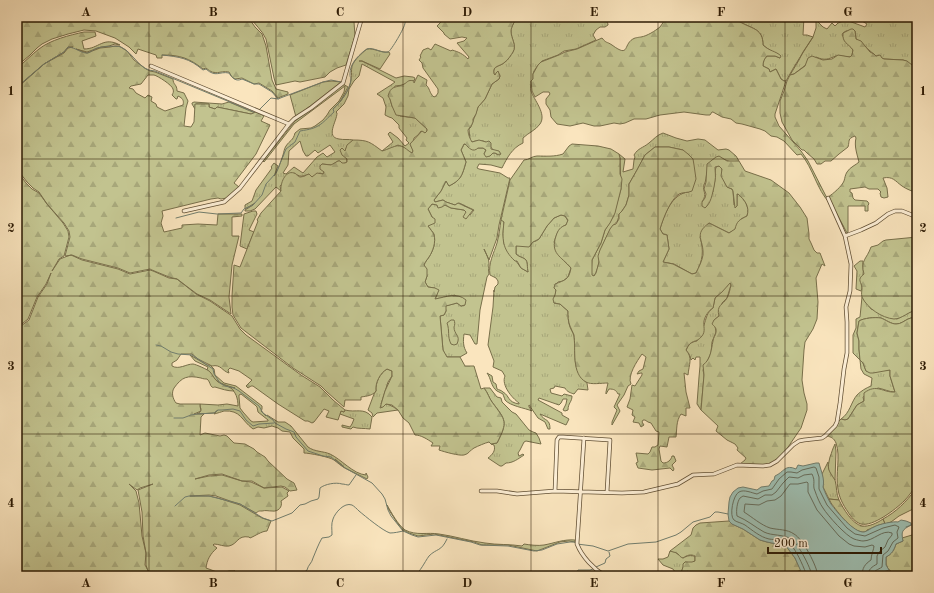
<svg xmlns="http://www.w3.org/2000/svg" width="934" height="593" viewBox="0 0 934 593" font-family="'Old Standard TT',serif">
<style>
.grass{fill:url(#grass-tufts);stroke:#786f4a;fill-rule:evenodd}
.forest{fill:url(#forest-firs);stroke:#786f4a;fill-rule:evenodd}
.water{fill:#9ebfb2;stroke:#717d6d}
.lines{fill:none;stroke-linecap:round;stroke-linejoin:round}
.shore{stroke:#666d5c;stroke-width:1}
.stream{stroke:#717d6d;stroke-width:1}
.minor-casing{stroke:#604e33;stroke-width:4.5}
.minor{stroke:#fceed5;stroke-width:3}
.grid{fill:none;stroke:#2d1b05;stroke-width:1;stroke-opacity:0.55}
.neatline{fill:none;stroke:#2d1b05;stroke-width:1.5}
.grid-label{font-size:13px;text-anchor:middle;font-weight:bold;fill:#2d1b05}
</style>
<defs>
<pattern id="grass-tufts" width="24" height="20" patternUnits="userSpaceOnUse"><rect width="24" height="20" fill="#c2c38f"/><path d="M3 7l-1-3M5 7V3M7 7l1-3M15 17l-1-3M17 17v-4M19 17l1-3" fill="none" stroke="#a7a77a"/></pattern>
<pattern id="forest-firs" width="22" height="20" patternUnits="userSpaceOnUse"><rect width="22" height="20" fill="#c2c38f"/><path d="M5 1l3.5 6h-7zM16 11l3.5 6h-7z" fill="#a7a77a"/></pattern>
</defs>
<rect width="100%" height="100%" fill="#fae5be"/>
<filter id="stains"><feTurbulence type="fractalNoise" baseFrequency=".005" numOctaves="4"/><feColorMatrix values="0 0 0 0 .2 0 0 0 0 .09 0 0 0 0 .02 0 0 0 .5 -.17"/></filter>
<radialGradient id="worn" r=".72"><stop offset=".6" stop-color="#630" stop-opacity="0"/><stop offset="1" stop-color="#630" stop-opacity=".3"/></radialGradient>
<path class="grass" d="M517,17H600L605,18L608,24V25L605,27H600L596,30L593,35L596,40L576,49L564,51L558,55L542,61L538,65L534,71L533,74V79L531,81C531,84 530,88 531,91C534,100 547,114 540,124C536,130 528,133 523,138V143C512,148 507,158 502,168L491,165L479,164L477,168L479,169L500,173L508,178H510L499,225L497,238L489,260L484,249C486,254 489,258 489,263C489,267 488,270 489,274L487,277L480,310L477,344H475L470,335L464,334C463,341 463,347 467,353L460,357H446L443,350L440,316L444,315L446,311L445,306L457,303L461,306L465,305L455,295L435,299L437,295L435,288L428,287L425,282L427,276L424,265C425,262 427,260 429,257C433,251 436,242 434,234C433,232 430,229 428,226L431,224L432,217L428,209L432,204L437,205H445L451,208L464,210L470,215L474,210L459,203L455,205L446,202L443,200L435,202L434,200L441,191L446,181L449,186C461,180 462,176 466,162L461,150L464,144L478,148H483L486,150L484,154L490,156L493,153H495L498,155C488,146 488,137 472,142L470,140L469,129L471,127L478,107L485,99L492,84L499,79L500,76L498,72L495,75L494,74C492,65 500,67 505,62C508,60 511,55 513,52C517,45 511,39 511,31C511,27 515,21 517,17Z
M734,17H804L803,35H807L813,37C804,51 794,66 786,81H784L781,79L776,69L770,72L769,69L763,66C763,62 764,59 767,56H775L780,58L763,45C763,29 753,29 742,23C739,22 736,19 734,17Z
M847,17H901L910,20H917V69L906,61L903,60L884,59L876,56L856,39L855,31H846L843,33L842,35L853,50L852,55L850,57C845,57 840,55 836,56C828,59 825,61 816,57L807,64L794,74L790,75L799,60L803,52L813,37L816,28V20L823,27L827,29L832,23L835,26L838,23L846,20L865,27L867,24C862,20 854,19 847,17Z
M367,49C374,48 381,53 389,52L390,54L380,69L362,61H359H362L396,78L404,76L413,77L415,78L414,81H411L403,85L395,86L390,99L392,106L400,116L415,118L427,129V131L425,133L421,131L418,135L414,138L412,147L413,151L412,153L407,151L404,148L398,145L386,151H382L393,142L388,134L390,132L398,138L405,146L409,143L406,140L407,138L399,128V125L392,118L389,117L385,115L386,107L383,98L377,94L391,85L395,82L362,64L359,76L354,81L349,89L348,96L344,104L336,112L337,113C337,121 325,137 339,139C344,140 348,139 353,140C343,151 345,148 347,162L345,163L342,164L340,161H338L332,165L322,164L324,172L323,174L320,173L312,177L309,174C302,177 300,177 294,173L280,186L281,191L276,187L255,209L250,211H245V210L253,205L255,203L245,209V205L252,201L256,190L272,168L271,167L274,163L278,166L274,176C278,171 281,161 283,155C284,152 284,149 286,146C290,140 293,141 295,133L300,129L311,128L315,126L323,120L327,115L330,110L339,101L344,92L345,86L294,124L264,162L263,161L295,121L343,84L348,87L340,102L333,109C340,103 351,89 351,79C352,74 351,71 352,66C355,59 361,54 367,49ZM300,141L303,151L306,156H308L315,150L318,153L330,145L335,152L327,157L323,153L317,157L303,173L294,167L286,174L283,173L288,165L289,151Z
M332,81L341,82L296,117L290,95L323,82Z
M194,102L222,104L229,102L255,113L251,114L217,107L215,109L209,107V104H196L195,109L192,104V103Z
M663,133L676,138L687,141L698,139L705,140L718,150L726,149L729,150L736,156L739,161L731,162L723,159L707,172C706,177 706,181 704,185C702,192 708,193 702,202L713,192C713,187 715,183 715,178C715,174 715,171 716,167L719,166L722,169V176L727,187L732,189L733,191L734,205L737,206V194H738C745,200 750,207 747,216L741,219L736,229L729,233L709,223L700,237C704,251 703,260 696,273L692,274L674,264L663,262L669,249L667,235L663,234L660,229C664,215 672,193 689,192L683,150L669,147H655L645,155L637,170L629,184V195L626,205L622,211L619,214C618,225 614,222 610,230C607,235 605,240 603,245C599,254 600,267 594,276L591,275L592,260L601,243L605,230L613,217L621,189L620,158L619,154L625,159L623,172L633,169L634,160L635,157L634,155C638,148 643,148 649,143C654,139 657,135 663,133Z
M253,211H256L257,214L249,230L254,232L247,249L240,246L244,214Z
M561,215L565,216L568,221L566,225C558,228 557,234 554,242L565,262L571,268L568,277L563,281L558,282L554,288L556,290L554,303L560,304L568,311C568,316 568,322 570,327C571,330 573,332 574,336C576,353 571,371 587,383L588,390L578,389L574,394C571,393 567,392 565,388L555,386L554,388L550,389L551,393L562,396L564,394L572,396C572,402 568,403 568,410L565,411L563,410L566,404L567,399H563L561,403L559,405L539,398L538,400L562,413V415L569,419L566,425L540,414C545,422 550,418 550,429H548L545,422L538,418L529,405V407L532,411C525,408 510,406 505,400C505,399 503,395 503,394C501,393 499,392 497,391C491,387 491,378 487,373L492,376L493,382L496,384L497,389C499,390 501,390 503,392C510,396 507,402 519,404V403C512,398 501,385 505,376L502,371L493,367L494,361L488,345L493,307L494,290V292L495,287L498,284V281L496,278L490,275C488,263 494,253 497,243C499,235 500,227 501,220L504,221L503,234L504,244L521,268L528,272C527,268 528,261 525,259C522,257 519,257 516,254V246L536,241L539,239L547,226L554,218Z
M860,261H863C862,266 864,270 863,275C863,282 860,281 862,288L861,291L856,289L857,271L854,266Z
M730,282L731,285L727,298L722,303L719,316L714,320L716,332L712,342L711,353L703,370L704,375L701,410L697,404L699,377L700,366V357H696L695,360L693,358L691,360L690,356L686,350C689,344 691,342 697,341C699,336 703,330 704,325C706,319 707,312 713,308L715,298Z
M862,297L871,309L897,319L914,310H917V316C914,317 911,318 908,319C904,321 901,324 896,324C891,324 886,320 881,318C875,317 864,318 859,321L857,333L859,341V349L860,360L863,363L866,371L890,370V376L895,392C889,392 884,389 878,388L863,397L864,401L857,405L848,419L845,420L841,419C850,413 851,402 857,395C861,391 866,388 871,386L872,378L864,374L861,369L860,360L853,353V335L856,328V319L860,317Z
M190,355L207,365H210L214,369L215,375L224,383L236,386L262,406V409L261,411L266,416L267,415L278,422H285L291,426L308,447C315,452 323,451 330,454C341,459 353,474 366,475V473L368,477L367,479L345,468L335,459L345,468C341,466 338,463 334,460C330,457 309,453 304,453V449L293,438L290,432L282,431L278,428L272,426L264,428L258,427L253,429C241,420 241,410 224,411C221,412 218,413 214,414L218,410L214,413L197,414L200,412L201,409L200,406V404L218,405L227,404L238,406C238,399 236,391 229,387L235,388C228,386 221,384 216,380C212,377 211,372 207,370L208,367L195,361ZM241,394L255,405L257,407L258,412L268,420V421L253,422L251,421L243,412L240,408L239,397V395Z
M387,369L392,371V376L388,382L381,404C388,403 392,406 398,410L377,413L373,417L372,413L368,410L374,394L376,391C375,383 380,373 387,369Z
M484,388H490L493,392L497,397L501,398L502,402L512,412L516,414L529,430L533,432L536,433L539,438L541,444L526,441L524,442L520,450L518,453L519,456L523,454L524,455C518,459 513,463 506,463L502,466H500L488,458C492,455 496,451 494,445L491,444L497,443C508,422 506,420 492,402C489,398 488,393 484,388Z
M345,410C356,413 364,407 372,417L370,429C364,428 358,429 353,427L351,429L342,427V425L350,427L352,424L354,419L340,414L341,411L344,412Z
M828,462C828,473 832,472 835,480C837,487 836,494 839,500L829,499L823,487L822,474Z
M915,490L917,493V507L899,516L891,522L885,524L883,519C896,512 906,502 915,490Z
M387,505C391,512 398,525 405,530C417,536 427,532 439,534C454,536 469,541 485,543C497,545 510,544 522,546L524,544C530,545 538,546 544,545C555,543 564,539 575,540V542L569,541L560,542L537,551L508,545H482L474,542L434,534L418,536L409,533L403,530L398,524L389,510Z
M670,551L675,552L683,558C687,556 691,554 695,557V561L692,563L685,562L681,573L675,572L673,569L663,565L658,559H663L668,557Z"/>
<path class="forest" d="M17,17H248L255,27L262,34L266,46L272,80L276,89L288,92V94L278,98L272,91L259,83L254,84L242,78L235,79L232,77L229,72C219,70 216,77 206,68L203,69C189,58 180,55 162,55V58H157L156,55L138,49L136,54L129,47L115,38L96,31L84,30L68,34L52,39L42,44L37,48L30,55L17,66Z
M250,17H354V22L355,36L346,65L337,68L330,72L325,77L300,82L295,81L276,85L274,78L266,39C262,30 255,25 250,17Z
M448,17H517C515,21 511,27 511,31C511,39 517,45 513,52C511,55 508,60 505,62C500,67 492,65 494,74L495,75L496,73L498,71L500,76L499,79L492,84L485,99L478,107L476,114L473,119V122C472,125 469,128 468,130C468,134 470,139 472,142L479,140L486,142L489,141L491,143V149L499,151L501,154L499,155L495,153H493L490,156L486,157L484,154L486,150L483,148H478C473,153 469,148 465,144H464L461,150L466,162C462,176 461,180 449,186L446,181L441,191L434,200L435,202L443,200L446,202L455,205L458,203L473,210L466,219L463,217L466,212L464,210L451,208L445,205L442,207L438,208L437,205L432,204L428,209L432,217L435,219V223L428,226C430,229 433,232 434,235C436,242 433,251 429,257C427,260 425,262 424,265L427,269V276L425,282L428,287L435,288L439,290L435,299C446,297 457,292 466,300L465,305L461,306L457,303L446,306V311L444,315L440,316L443,350L447,357H460L465,366H474L481,389L484,388C488,393 489,398 492,402C506,421 508,421 497,443L491,444L489,442C485,443 478,446 474,448C470,450 469,454 464,455C459,456 445,452 439,450L440,446H431L433,443C427,439 421,435 415,435L409,423L403,418L398,410L392,405L386,404L383,407L380,408L385,391L392,376V371L387,369C380,373 375,383 376,391C372,396 367,396 361,397V400H345L344,407L327,392L321,386L293,368L241,328L233,315L232,307V296L234,265L240,267L258,221L257,220L261,213L281,191C280,184 285,170 294,173C299,175 295,175 300,177C303,177 306,175 309,174L312,177L317,173L323,174L324,172L320,169V166L322,164L331,165L338,161H340L342,163H345L347,162V159L342,155L340,150L342,148L345,151L347,145L353,140C368,140 370,142 382,151C387,150 397,144 401,146C405,147 408,151 412,153L413,151L410,144L422,131L425,133L427,131V129L415,118L396,115L392,106L390,99L388,96C391,86 394,88 402,85C408,83 407,79 414,81V83L418,75L427,80L426,85C430,88 429,93 434,97L436,96L438,93V89L423,68L422,63L419,60L421,57L420,56L423,50L428,48L431,50L435,44L451,51L452,50C459,52 463,54 468,59L469,57L457,43L464,41L467,38L462,37L450,39L444,34V33L437,26L444,19Z
M668,17H734C736,19 739,22 742,23C753,29 763,29 763,45C769,51 776,51 781,56L780,58L775,56H767C764,59 763,62 763,66L769,69L770,72L776,69L781,79L784,81H786L775,114V117L779,126L801,151L808,161L829,202C817,190 813,168 801,154L797,155L784,141L777,137L771,136L765,131L760,129L742,124L736,123L731,119L722,117L713,112H712L710,115H706L684,112L660,115L646,119H634L625,123L620,124L614,123L600,126H594L583,123L570,126L557,124L551,117L550,110L546,104V99L550,94L549,92H543L535,97L532,91L531,81L533,79V74L538,65L541,62L559,55L565,52L577,49L602,38C607,44 606,41 612,45C631,59 622,43 635,38C635,38 640,37 641,37C647,36 655,31 660,27C663,23 664,20 668,17Z
M851,29H853L855,31L856,39L861,41L870,52L874,54L876,56L880,55L882,58L884,59L903,60L907,61L917,69V193C912,191 906,189 902,186C895,181 893,176 883,178L887,188L888,197L884,198L881,197L880,193L881,192L878,189H869L865,187L850,189V192L852,193L853,198L855,200L867,201L868,202L869,204L868,205V211H865V206H848V232L847,233L828,197C833,194 842,186 844,181C845,178 845,175 847,172C850,167 856,165 859,162C857,154 854,146 856,138L855,136C847,139 850,140 848,147L839,154L831,161H825L821,164H817L814,159L807,153L804,150H802L792,140L782,122L780,113V101L784,91L787,81L790,75L794,74L805,66L808,58L812,56L823,60L832,59L838,55L850,57L852,55L853,50C848,43 842,43 843,33Z
M84,32H95L96,36L82,41L84,49C99,49 103,36 120,45L115,44L109,46L101,47L87,52L76,49L87,53L100,48L110,47L115,46H119L127,51L134,60L146,69L150,71L155,72L173,79C173,85 177,84 177,91L184,93L188,101L186,108L184,126L191,127L194,122L195,104H209V107L215,109L217,107L251,114L256,112L264,116L261,121L270,125L256,154L234,183L239,187L227,198L221,199L218,198L211,199L162,211L163,216L161,223L164,232L182,228V225L198,224L217,225L218,214H242V216L232,217V236H239L232,265L229,297L231,314L210,300L197,294L177,279L169,277L152,270L150,269L130,273L118,268L82,259L72,255L65,256L70,237L69,231L64,223L47,204L39,192L33,188L27,182L17,169V88L44,64L64,53L68,48L73,47H68L64,52L44,64L17,87V68C25,62 31,55 39,49C50,40 70,35 84,32ZM148,75C150,75 152,75 154,75C158,76 172,85 173,89C174,92 173,93 172,95L176,99H177L178,96L180,97C183,99 184,101 183,105L165,111L157,107L156,104L151,101L152,97L148,95L145,98L136,93L133,89L129,88L131,86L141,84Z
M572,144L598,146L611,149L619,154L620,158V174L622,179L621,189L615,213L610,223L605,230L601,243L592,260V275L594,276L596,273L599,262L598,256L600,250L610,229L613,225L616,224L619,219V214L622,211L626,205L629,195V184L637,170L645,155L655,147H669L683,150L688,154L693,159L694,165L696,179L692,191C688,193 683,192 679,194C670,200 663,219 660,229L663,234L667,235L669,249L663,262L673,264L692,274L696,273C699,267 702,261 703,255C704,239 693,235 709,223L729,233L735,229C737,221 739,220 747,216C750,207 745,200 738,194H737V206L735,208L733,191L732,189L727,187L721,176L722,169L719,166L715,167C715,172 716,176 715,181C715,183 714,185 714,187C712,195 711,203 705,208L702,206V202L705,198L706,194L704,189L706,182L707,164L716,157L719,156L727,161H739L745,171L771,180L789,193L800,207L807,218L809,234V239L811,243L814,250L817,253H820L825,266L822,264L816,278L818,302L817,319L813,329L805,342L804,350L802,380L804,393L807,404V410L801,428L784,453L772,463L764,465L740,464L745,460L746,458L737,450L738,448L735,444L727,440L716,431L718,426L701,410L704,375L703,365C711,359 711,350 713,341C713,338 716,335 716,332C717,328 714,326 712,324L714,320L719,316C716,305 723,305 727,298C729,295 730,289 731,285L730,283L722,292L715,298L713,308C709,310 705,316 704,321C703,326 706,331 702,336C696,344 691,338 686,350C693,358 689,364 688,375L684,373L686,392L690,408H686V416L681,414C676,421 677,429 676,437H669L667,447L660,446L659,449L661,461L663,463C668,463 671,460 672,456H674L676,461L672,465L674,469L673,471L670,468L652,470L638,468L636,463L638,462L636,453L648,454L650,452L652,447H655L658,445L659,432L656,431L651,423L648,422L645,420H643L642,422L644,425L641,427L639,423L633,422L635,417L632,415L633,410L627,407L630,399L632,385L635,386L642,375V373H641L637,374L639,371L643,369L646,357L642,354C637,361 627,376 631,384L628,386L624,395L617,405L620,411L612,425V422L617,410L614,407L620,394H618C616,390 614,389 609,389L606,394V392L608,383C601,383 591,385 586,382C571,374 576,349 574,335C573,332 571,329 570,326C568,321 568,316 568,311L560,304L554,303L553,299L555,295L556,290L554,288L555,284C565,280 569,280 571,268C561,256 550,254 556,236C558,230 560,227 566,225L568,220L565,216L561,215L554,218L547,226L539,239L533,242L529,247L516,246V254C519,257 522,257 525,259C528,261 527,268 528,272L521,268L517,261H515C502,249 502,239 504,222L501,220L510,180L524,160C529,160 532,156 537,156C546,156 554,157 563,154L569,146Z
M17,171L26,183L32,189L39,193L47,204L63,223L68,231L69,237L64,256L59,259L52,271L60,259L65,257L71,255L82,260L118,269L130,274L150,270L153,271L169,278L177,279L196,294L210,301L232,316L240,329L246,335L301,375L320,387L333,400L345,410L344,412L341,411L338,420L326,417L329,411L324,409L314,422L312,423L308,421H305L278,404L253,386H251L248,388L246,386L252,380L239,371L230,368L228,370L229,373C222,371 221,364 212,366L198,359L192,354H181L177,360L172,363V366C179,370 186,364 193,364C195,364 209,370 210,372C213,375 214,379 218,382C223,385 230,386 234,391C227,391 222,389 215,387C214,387 213,388 212,387C210,386 210,381 207,379C206,379 203,379 201,378C187,375 182,377 174,388C171,393 173,399 176,403L180,404H200V406L201,411L194,414H204L201,417L200,435L205,433L220,436L224,435L227,436L234,443L245,444L254,449L257,452L265,457L268,461L287,479L294,483L297,490L290,491L285,487L281,486L264,488L252,481H242L222,474L209,475L195,479L209,476L222,475L242,481L251,482L264,488L282,487L289,491L287,493L288,496L281,501C283,507 278,512 272,511C268,511 266,510 262,511C258,511 259,511 256,513L240,504L230,501L216,496L209,495L190,496H209L218,498L240,505L262,518L271,521L267,531C262,531 255,536 250,538L249,537C237,535 238,544 229,546C224,547 219,544 214,544L213,545L217,548C210,554 207,560 206,568L217,572L219,574L229,571H235L228,573L223,576H152L148,571L146,565V553L143,536L142,512L138,490L153,484L140,488L137,490L129,484L136,491L139,503L142,536L146,553L145,565L151,576H17V329L29,320L38,297L47,284L51,273L46,284L37,297L28,319L17,328Z
M917,237V310C909,311 902,319 894,319C882,318 867,308 862,297C861,293 862,291 862,288C862,282 856,280 864,274C860,260 867,259 871,247L878,245L883,241L886,240Z
M917,316V484C913,490 909,496 904,501C896,509 873,527 861,524C855,522 851,517 848,512C843,505 839,497 838,489C835,474 841,457 836,443C834,438 831,437 827,436C833,431 835,424 841,419L845,420L848,419L857,405L864,401V393C877,383 883,393 895,392L890,376V370L873,373H870L866,371L863,363L860,360L859,349V341L857,333L859,321C864,318 875,317 881,318C886,320 891,324 896,324C901,324 904,321 908,319C911,318 914,317 917,316Z
M451,320H454C455,322 455,325 454,327C454,335 461,335 457,344L454,345L451,344C447,336 450,331 447,323Z
M835,444L836,451L835,480C828,470 827,469 830,457C832,452 832,450 835,444Z
M829,499L839,500C843,508 852,524 862,526C869,527 877,523 883,519L885,524C878,524 873,528 867,530C866,531 866,532 865,532C853,534 837,511 831,503Z
M729,521L732,524L743,529L760,540L767,542L786,546L795,558L801,570L796,572L795,576H692L688,571L685,573H681L683,567V564L685,562H692L695,561V556C691,554 687,555 683,558C680,557 680,556 678,554C676,552 672,552 670,551L691,535L693,528L696,525L700,523Z
M912,535L915,536L917,535V576H892L890,570H889L886,565V557C892,554 894,550 896,544L903,541L902,538Z"/>
<path class="water" d="M816,463H819C821,471 825,479 823,487C825,493 828,499 831,504C837,512 854,533 864,532C868,531 871,528 874,527C879,524 894,521 898,522L901,520L906,521L911,523V525C902,530 901,531 903,541L896,544C894,550 892,554 886,557V565L889,570L872,576H803L795,558L786,546L767,542L760,540L743,529L732,524L729,521L728,514L729,502L730,497L733,492L738,488L743,487L757,490L761,487L769,486L772,481L774,480L775,476C784,472 785,464 796,469L798,465L803,466Z"/>
<g class="lines">
<path class="shore" d="M807,576L806,573C802,564 797,551 790,544C784,539 775,540 769,539C760,537 752,530 745,525C742,523 736,522 734,520C729,516 733,495 739,492C744,489 752,493 757,494L763,491L772,489L779,479L787,472H791L797,473L802,470L814,467L816,468L819,477V489L827,505L847,528L855,534L865,536L883,528L895,525L899,527L897,532L898,538L893,542L888,551L883,555L882,567C878,570 873,570 873,576
M812,576C811,568 798,543 791,539C783,534 772,536 764,532C755,527 747,520 737,516C736,511 737,502 740,498L743,496L758,499L765,495H772L776,492L783,483L789,477L798,478L804,475L812,474C816,482 812,485 815,491C817,497 820,504 823,508C828,516 846,536 854,539C857,540 861,541 863,541C874,541 882,529 892,533V535L888,540L885,547L879,552L877,556V564C872,567 868,569 868,576
M818,576C817,566 803,539 794,534C787,529 778,530 770,528C761,525 752,517 744,512L745,504L759,505L767,501L775,500L781,496L790,484H798L807,482L808,483V492L817,510L839,536L849,544L854,546L865,547L872,545L874,546C874,549 871,555 871,560C865,564 862,568 862,576"/>
<path class="stream" d="M902,17L909,19L917,20
M162,55C180,57 189,58 203,70L206,69C216,78 219,71 229,73C232,78 236,82 242,79L254,84H259L272,92L278,99
M17,87L44,64L64,52L68,47C75,47 82,54 88,53C91,52 94,49 97,48C101,47 116,45 121,47C134,53 139,71 155,71L254,112
M259,110L271,98L278,99L283,97L323,82L331,80L341,82
M176,218L199,212L217,214L241,213L244,209L253,205L262,195L266,184L276,173L286,149L291,145L295,142L300,131C320,128 320,125 334,112L333,109C341,102 349,91 351,80C351,75 350,79 350,74C350,64 357,57 364,51C371,44 380,54 388,52C391,51 405,27 405,23C406,21 405,19 404,17
M156,345L161,346L171,352L178,354L192,355L213,369L214,374L220,383L225,386L234,388L239,391L259,406L263,413L273,420L275,423L286,429L294,432L296,437L308,451L323,456L331,457L345,468L372,483L382,494L385,499L388,510L391,516L403,531L412,535L418,537L436,535L471,542L480,545L508,546L534,551L542,550L557,544L570,542H574L577,544L593,546L608,551L628,544L656,542L676,535L681,532L693,522L710,517L715,512H718L728,514
M174,418H183L191,415L197,414L214,413L218,410H222L233,409L240,411L246,420L253,426L259,424L274,423
M175,506L185,497L189,496H209L240,504L263,518L272,521L292,513L300,505L305,504L311,501L318,499L319,497L320,488C325,484 336,482 342,484C345,484 346,485 349,485L356,475
M906,527L917,523
M596,567L605,563L606,559L610,556L609,552
M889,570L891,576
M300,576L307,570C308,565 312,563 313,558C316,551 318,545 322,538L329,537L332,535C332,529 331,524 333,519C335,513 344,502 352,505C354,506 357,509 359,511C365,516 383,531 390,533C394,533 399,532 403,531
M414,576C421,571 424,563 429,556C437,548 441,552 447,539
M573,576L576,574L578,570H590L593,569"/>
<g class="minor-casing">
<path id="minor" d="M151,66L289,124L294,119L311,108L343,83L362,17
M184,211L224,202L240,188L289,124
M845,236L861,230L876,223L888,214L895,211H902L917,217
M584,438L577,544C582,557 594,569 605,576
M481,491H497L517,494L555,491L622,493L644,492L678,484L693,475L714,474L737,465L763,466L770,465L777,461L793,445L799,441L804,440L822,438L825,436L835,426L837,422L840,403L844,369L847,353V322L846,307L850,291L851,264L845,236L828,198
M555,491L557,440L559,437H563L610,440L607,492"/>
</g>
<use href="#minor" class="minor"/>
</g>
<path class="grid" d="M149,17V576M276,17V576M403,17V576M531,17V576M658,17V576M785,17V576M17,159H917M17,296H917M17,434H917"/>
<rect width="934" height="593" fill="none" stroke="#fae5be" stroke-width="44"/>
<path d="M768 547v6h113v-6" fill="none" stroke="#2d1b05" stroke-width="2"/>
<text x="774" y="547" font-size="12" fill="#2d1b05" stroke="#fceed5" stroke-width="3" paint-order="stroke">200 m</text>
<rect x="22" y="22" width="890" height="549" class="neatline"/>
<g class="grid-label">
<text x="86" y="16">A</text>
<text x="213" y="16">B</text>
<text x="340" y="16">C</text>
<text x="467" y="16">D</text>
<text x="594" y="16">E</text>
<text x="721" y="16">F</text>
<text x="848" y="16">G</text>
<text x="11" y="95">1</text>
<text x="923" y="95">1</text>
<text x="11" y="232">2</text>
<text x="923" y="232">2</text>
<text x="11" y="370">3</text>
<text x="923" y="370">3</text>
<text x="11" y="507">4</text>
<text x="923" y="507">4</text>
<text x="86" y="587">A</text>
<text x="213" y="587">B</text>
<text x="340" y="587">C</text>
<text x="467" y="587">D</text>
<text x="594" y="587">E</text>
<text x="721" y="587">F</text>
<text x="848" y="587">G</text>
</g>
<rect width="100%" height="100%" filter="url(#stains)"/>
<rect width="100%" height="100%" fill="url(#worn)"/>
</svg>
